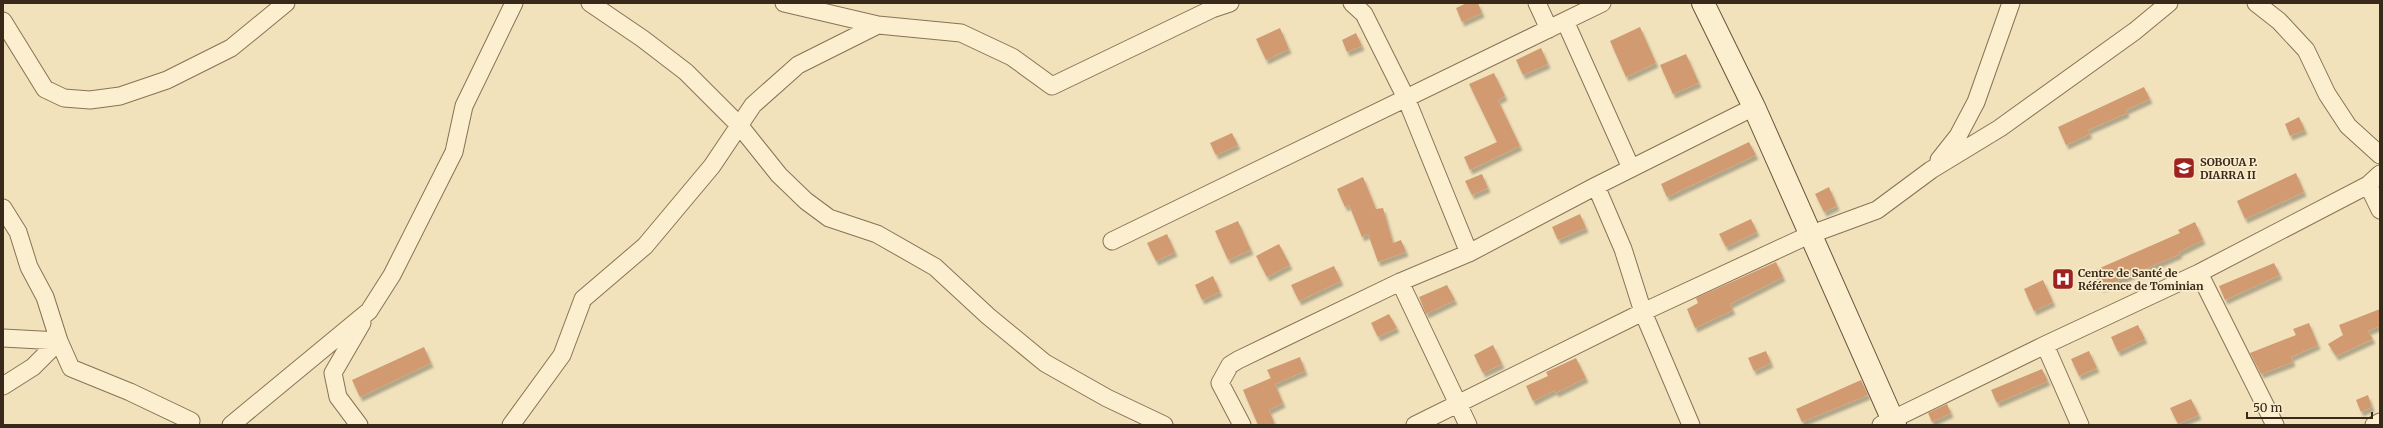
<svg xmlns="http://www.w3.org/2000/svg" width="2383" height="428" viewBox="0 0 2383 428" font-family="Merriweather,serif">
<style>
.building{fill:#d29a6f;filter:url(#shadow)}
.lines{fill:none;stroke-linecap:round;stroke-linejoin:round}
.street-casing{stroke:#8a7254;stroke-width:19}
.secondary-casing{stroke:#6b5338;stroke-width:24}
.street{stroke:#fbefd0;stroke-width:17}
.secondary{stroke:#fbefd0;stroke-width:22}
.labels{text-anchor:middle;stroke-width:3.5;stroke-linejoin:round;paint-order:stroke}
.poi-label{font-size:11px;font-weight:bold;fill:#38291a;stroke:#f8eccc;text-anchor:start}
</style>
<defs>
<filter id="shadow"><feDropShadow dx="2.5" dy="4.5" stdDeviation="1" flood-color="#0004"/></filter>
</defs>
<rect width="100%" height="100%" fill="#f1e2bc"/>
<path class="building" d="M1467,3H1478L1482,13L1462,22L1456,8Z
M1640,27L1656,63L1626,77L1610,41Z
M1280,28L1289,49L1266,60L1256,39Z
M1356,33L1362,46L1347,52L1342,40Z
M1541,48L1548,64L1523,75L1516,60Z
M1686,54L1699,83L1673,94L1660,65Z
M1494,73L1505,96L1498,100L1520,146L1470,170L1464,157L1497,142L1469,84Z
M2144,87L2150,99L2126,110L2127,113L2088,130L2090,134L2066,145L2058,127Z
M2299,117L2305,130L2290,136L2285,124Z
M1232,133L1238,145L1216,155L1210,143Z
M1749,142L1756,155L1667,197L1661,184Z
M2296,173L2304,192L2245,219L2237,201Z
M1482,174L1488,188L1472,195L1465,181Z
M1363,177L1376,209L1383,208L1393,243L1401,240L1406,252L1378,262L1368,234L1362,237L1349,205L1345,207L1337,189Z
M1829,187L1837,206L1824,212L1815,194Z
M1580,214L1586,228L1558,240L1552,227Z
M1751,219L1757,232L1726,247L1719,234Z
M1238,221L1251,250L1228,260L1215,231Z
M2195,222L2203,240L2179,252L2180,254L2101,288L2093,271L2180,233L2178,230Z
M1167,234L1175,252L1156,261L1147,243Z
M1279,244L1290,265L1267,277L1256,256Z
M1776,262L1783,277L1730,304L1733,310L1695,328L1687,309L1698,303L1696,298Z
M2274,263L2280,275L2225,300L2219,286Z
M1334,266L1341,281L1299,301L1291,285Z
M1213,276L1220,292L1202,300L1195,285Z
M2043,280L2053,302L2034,311L2024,289Z
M1447,285L1455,300L1426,314L1419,297Z
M2380,309V326L2368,331L2373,339L2336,356L2328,344L2343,335L2339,325Z
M1389,314L1397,328L1378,337L1371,323Z
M2309,323L2318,345L2291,357L2293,362L2261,374L2250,353L2296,335L2293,329Z
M2138,325L2145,339L2118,352L2111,337Z
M1493,345L1502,364L1483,373L1474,355Z
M424,347L431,363L360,397L352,380Z
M1766,351L1771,363L1754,371L1748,358Z
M2089,351L2097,368L2079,376L2071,359Z
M1300,357L1305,371L1275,384L1283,403L1269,410L1275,425H1258L1243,390L1271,378L1267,370Z
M1576,358L1586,378L1556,393L1555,390L1533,401L1526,386L1548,376L1546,372Z
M2042,369L2048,381L1997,403L1991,390Z
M1861,380L1868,395L1802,422L1796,409Z
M2368,395L2372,407L2361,412L2356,400Z
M2191,399L2199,415L2178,424L2170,408Z
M1947,404L1951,413L1932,422L1928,413Z"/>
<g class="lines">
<g class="street-casing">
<path id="street" d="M590,3L643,39L686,72L739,125L779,175L806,201L829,218L877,234L935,267L988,316L1045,363L1107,398L1164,425
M784,3L878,25L961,33L1012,57L1052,86L1212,9L1230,3
M1352,3L1364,14L1406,98L1469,253
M1537,3L1549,29
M2256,3L2279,21L2306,50L2327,94L2348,126L2380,155
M3,21L45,89L64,98L90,100L120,96L167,80L231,48L286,3
M1565,21L1631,168
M1939,160L1958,136L1976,102L2011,3
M2368,185L2380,174
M1596,186L1623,249L1643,312L1691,425
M3,208L18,232L29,267L45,297L59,341L71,368L130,392L191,421
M1112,241L1602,3
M2199,273L2275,425
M1400,282L1468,425
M3,338L59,341L33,367L3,386
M2045,345L2080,425
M231,425L369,311L392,275L454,152L464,106L514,3
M359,425L338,397L333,373L362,323
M511,425L562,355L583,299L645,246L712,166L753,105L798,65L878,25
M1242,425L1220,383L1230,365L1238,360L1400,282L1469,253L1596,186L1754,107
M1415,425L1643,312L1809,235L1877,210L1931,170L2000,128L2135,31L2169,3
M1881,425L2045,345L2199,273L2368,185L2380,210
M2374,425L2380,422"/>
</g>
<g class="secondary-casing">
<path id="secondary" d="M1703,3L1754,107L1895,425"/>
</g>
<use href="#street" class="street"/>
<use href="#secondary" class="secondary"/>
</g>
<defs>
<g id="school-square" transform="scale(1.15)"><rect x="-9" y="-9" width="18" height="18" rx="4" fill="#9d2220" stroke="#f8eccc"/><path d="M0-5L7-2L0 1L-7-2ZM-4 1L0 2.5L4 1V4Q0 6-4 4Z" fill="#fff"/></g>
<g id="hospital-square" transform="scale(1.15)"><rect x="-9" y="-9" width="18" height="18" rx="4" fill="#9d2220" stroke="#f8eccc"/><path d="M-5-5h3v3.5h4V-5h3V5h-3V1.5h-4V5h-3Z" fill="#fff"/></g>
</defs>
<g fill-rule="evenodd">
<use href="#school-square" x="2184" y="168"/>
<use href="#hospital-square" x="2063" y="279"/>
</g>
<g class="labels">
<g class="poi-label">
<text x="2200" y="166">SOBOUA P.<tspan x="2200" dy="13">DIARRA II</tspan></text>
<text x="2078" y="277">Centre de Santé de<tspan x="2078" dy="13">Référence de Tominian</tspan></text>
</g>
</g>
<rect width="2383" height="428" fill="none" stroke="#38291a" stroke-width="8"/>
<path d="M2247 412v6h125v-6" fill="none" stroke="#38291a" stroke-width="2"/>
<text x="2253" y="412" font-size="12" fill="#38291a" stroke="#f8eccc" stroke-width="3" paint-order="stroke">50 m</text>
</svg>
